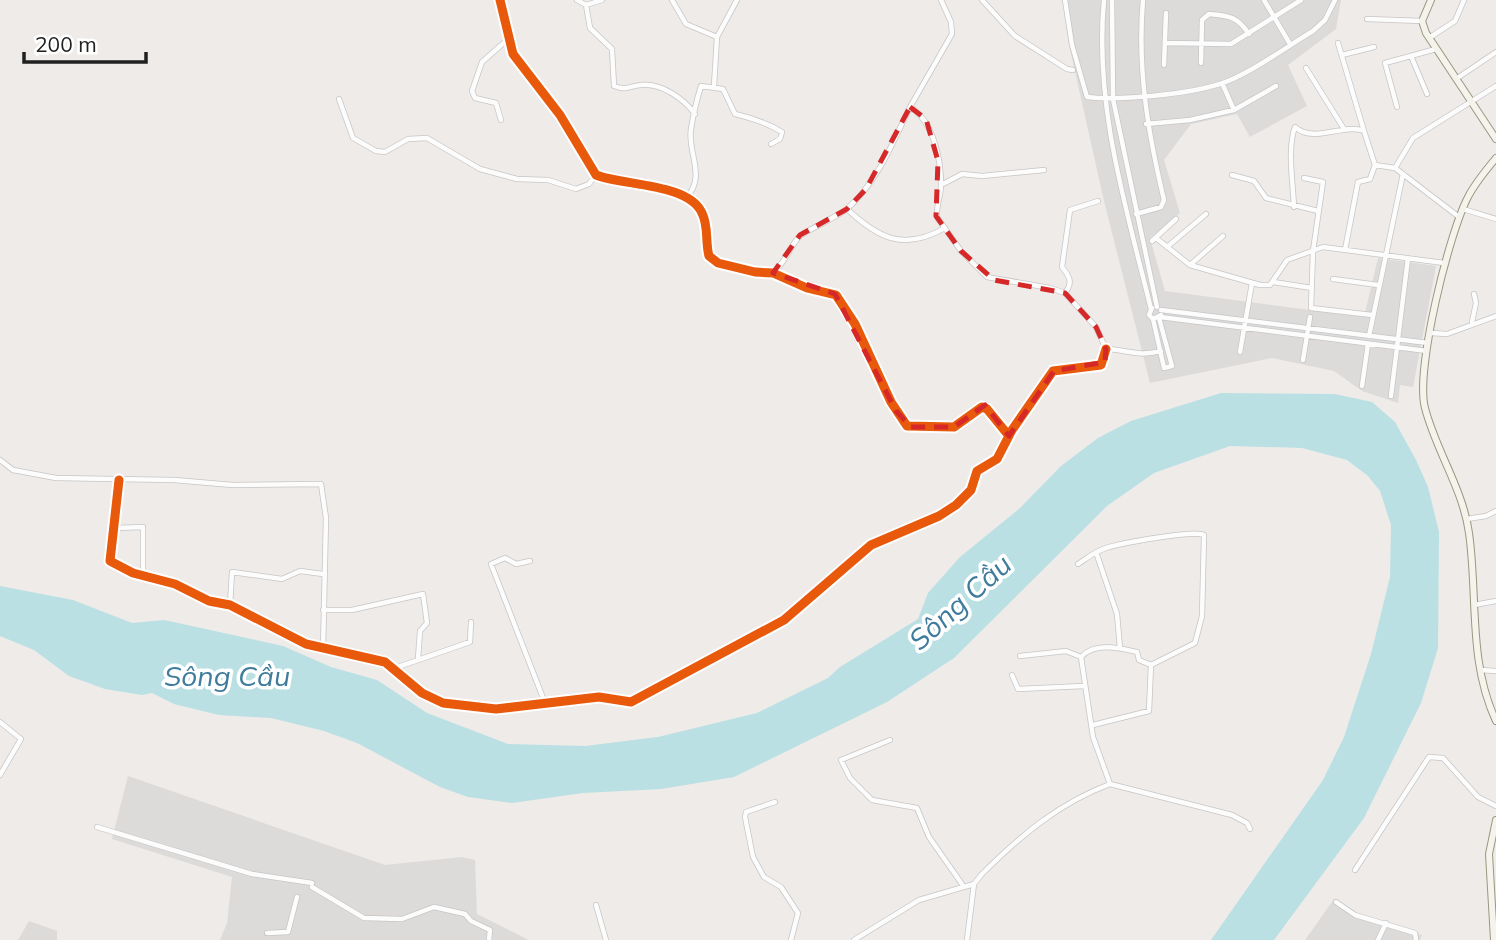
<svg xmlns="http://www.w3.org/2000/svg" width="1496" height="940" viewBox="0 0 1496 940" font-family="Mulish,sans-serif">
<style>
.residential{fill:#dddbda}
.water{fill:#bae0e3}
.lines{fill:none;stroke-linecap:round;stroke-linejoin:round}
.street-casing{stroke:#c7c6c5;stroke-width:6}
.secondary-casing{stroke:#9a977f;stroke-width:8}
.street{stroke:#fcfcfc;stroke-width:4.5}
.secondary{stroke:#f4f3ec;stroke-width:6}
.cycleway-casing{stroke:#fff;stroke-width:13}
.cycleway{stroke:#e8590c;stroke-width:9}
.marked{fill:none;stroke:#d62828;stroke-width:5;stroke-dasharray:14 9;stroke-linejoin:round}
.labels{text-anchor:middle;stroke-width:7;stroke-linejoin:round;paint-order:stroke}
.water-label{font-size:28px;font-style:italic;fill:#3e7b9c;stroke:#fff}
</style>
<rect width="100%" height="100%" fill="#eeebe9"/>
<path class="residential" d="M1063,0H1341L1336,29L1288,65L1307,106L1250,137L1237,114L1191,124L1164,160L1180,213L1150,238L1165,291L1364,317L1378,258L1436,266L1413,387L1400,385L1398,403L1362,391L1334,371L1272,358L1150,383L1104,201L1069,45Z
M128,776L385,865L462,857L475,860L477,914L529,940H220L227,923L232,877L112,839Z
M1334,899L1355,913L1422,935L1420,940H1305Z
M29,921L57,931V940H18Z"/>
<path class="water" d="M1221,393L1335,394L1372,402L1395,422L1416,460L1428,487L1439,532L1438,648L1421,703L1364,818L1274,940H1211L1323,780L1344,737L1371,654L1390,577L1391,525L1380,491L1368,476L1347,460L1302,448L1230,446L1154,473L1107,506L954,658L887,702L734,777L661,789L583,793L512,803L468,797L440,787L357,743L324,731L271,718L219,715L174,704L152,693L142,695L105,689L69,676L34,650L0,636V586L73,600L132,623L164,620L283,646L331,667L377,680L427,713L508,744L585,746L658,737L757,713L828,678L840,667L918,619L928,593L960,557L1020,508L1061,466L1098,438L1131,421Z"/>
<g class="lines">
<g class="street-casing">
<path id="street" d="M500,0L513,54L560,115L596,175C624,186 688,183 702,213C709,227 705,242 709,256L718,263L755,272L773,273L807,288L836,295L855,324L891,402L907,426L954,427L982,407L987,409L1009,436
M577,0L586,5L602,0
M672,0L686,24L717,37
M941,0L951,22L952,34L910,107C933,121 941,158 941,185C941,195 936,206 937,217L961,251L987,277L1050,288L1065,293L1096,327L1106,349C1129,350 1138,357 1161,351
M982,0L1015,36L1067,69L1073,70
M1065,0L1072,45L1087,97C1120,101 1188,94 1220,84C1250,74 1286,47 1313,31L1325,20L1335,0
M1104,0C1094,106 1126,207 1151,309
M1112,0L1113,99L1157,307
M1264,0L1290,44
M586,5L590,28L612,49L614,86C627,91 629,86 641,85C662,83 684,99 695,114
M1367,19L1422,21
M1429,38L1455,21L1464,0
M1165,43L1231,44L1301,0
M1338,43L1364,131
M1342,55L1374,47
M1411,56L1427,94
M1201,63L1202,20L1209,14C1229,16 1237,16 1249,34
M1164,65L1166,13
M1306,68L1344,129
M1456,79L1496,52
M1222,83L1234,110
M714,86L717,37L737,0
M339,99L353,138L376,151L385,152L408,139L427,138L480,169L517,179L548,180L576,189L589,184L596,175
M1397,107L1385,63L1436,49
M501,120L496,103L475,98L472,91L482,62L507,40
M1146,124L1190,120L1234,110L1276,86
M1395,168L1413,138L1496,86
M1232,175L1254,181L1266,198L1318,211
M1304,178L1323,182L1313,251L1311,308L1372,315
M941,185L962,174L982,176L1044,170
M686,198C707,177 687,152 691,129C693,116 697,99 701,86L723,89L735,114C752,118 767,123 782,132L780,139L771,144
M1294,207C1293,183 1287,148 1295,127C1314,144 1342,123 1364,131L1375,165L1395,168L1459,217
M847,209C879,239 904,251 945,228
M1463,209L1496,219
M1136,214L1161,207L1164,200C1148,133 1137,69 1143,0
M1156,238L1190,265L1260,285H1270L1287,260L1323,247L1444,263
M1152,241L1176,219
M1167,247L1206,214
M1345,250L1358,182L1370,179L1375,165
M1190,265L1223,236
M773,273C785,263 788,250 798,238C802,232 838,217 848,208C878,181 893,142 910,107
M1333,279L1378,285
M1273,282L1312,288
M1065,293C1073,283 1070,277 1062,267L1070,210L1098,201
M1152,308L1149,315L1153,319L1164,368L1172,366L1159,318
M1161,310L1428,343
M1160,317L1427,351
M1153,319L1161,315
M1472,322L1476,303L1474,294
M1431,333L1447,334L1496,316
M1369,336L1403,174
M1240,352L1252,283
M1303,360L1310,317
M1362,386L1368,344
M1391,396L1408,258
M0,460L13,470L56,478L174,480L233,485L321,484L326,518L323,650
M119,480L110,561L133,573L175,584L209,601L230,605L306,644L385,662L422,693L443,703L496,709L599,697L631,702L784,620L871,545L939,516L956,505L971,490L977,471L997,459L1012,430L1053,371L1101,365L1106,349
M1467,519L1486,516L1496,511
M116,528L143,527V576
M1096,552L1117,614L1120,648
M530,561L516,564L505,558L491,564L545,703
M1078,564C1087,558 1096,551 1106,548C1122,543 1193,530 1204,535L1202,616L1195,643L1151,665L1149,711L1093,725
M230,605L232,572L282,579L300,571L323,574
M1474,605L1496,601
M323,610H352L423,594L427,623L420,631L418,659
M1020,656L1066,651L1081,657
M395,668L470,642L471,622
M1480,670L1496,671
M1012,675L1018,689L1084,686
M0,722L21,739L0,775
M890,740L841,760L850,778L872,800L917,808L929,837L964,887
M1110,784L1093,737L1081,657C1095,642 1119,648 1137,652L1139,660L1151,665
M775,802L746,812L745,817L753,857L764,877L781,887L798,913L791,940
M97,827L252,874L312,883
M1355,870L1429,757L1443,758L1478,797L1496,806
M312,887L364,918L402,919L434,907L465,914L471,921L490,930L489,940
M1336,902L1355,915L1415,933L1416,940
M596,905L606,940
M267,933L288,932L297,897
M854,940L919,900L974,884
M967,940L974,884L982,874C1020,836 1059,803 1110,784L1232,815L1247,823L1250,829
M1378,940L1386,923"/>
</g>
<g class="secondary-casing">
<path id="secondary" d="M1431,0L1422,21L1426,33L1496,139
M1496,158C1486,170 1475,183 1468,197C1449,233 1415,370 1425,408C1436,451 1463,489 1469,533C1478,597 1468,661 1496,721
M1494,940L1489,854L1496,820"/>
</g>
<use href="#street" class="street"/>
<use href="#secondary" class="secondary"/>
<g class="cycleway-casing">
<path id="cycleway" d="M500,0L513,54L560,115L596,175C624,186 688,183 702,213C709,227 705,242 709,256L718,263L755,272L773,273L807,288L836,295L855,324L891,402L907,426L954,427L982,407L987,409L1009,436
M119,480L110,561L133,573L175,584L209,601L230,605L306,644L385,662L422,693L443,703L496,709L599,697L631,702L784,620L871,545L939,516L956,505L971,490L977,471L997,459L1012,430L1053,371L1101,365L1106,349"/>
</g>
<use href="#cycleway" class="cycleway"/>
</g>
<path class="marked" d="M910,107L926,119L938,161L936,216L961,251L994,280L1065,293L1096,327L1106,349L1105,362L1054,371L1009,436L985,405L954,427H911L896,411L835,294L773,273L800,235L847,209L866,189Z"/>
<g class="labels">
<g class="water-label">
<text transform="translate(960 602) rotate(-42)" y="10">Sông Cầu</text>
<text x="227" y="686">Sông Cầu</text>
</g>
</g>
<path d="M24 52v10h122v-10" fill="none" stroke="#202020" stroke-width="3.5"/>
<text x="35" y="52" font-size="21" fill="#202020" stroke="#ffffff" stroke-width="5" paint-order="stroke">200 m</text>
</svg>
